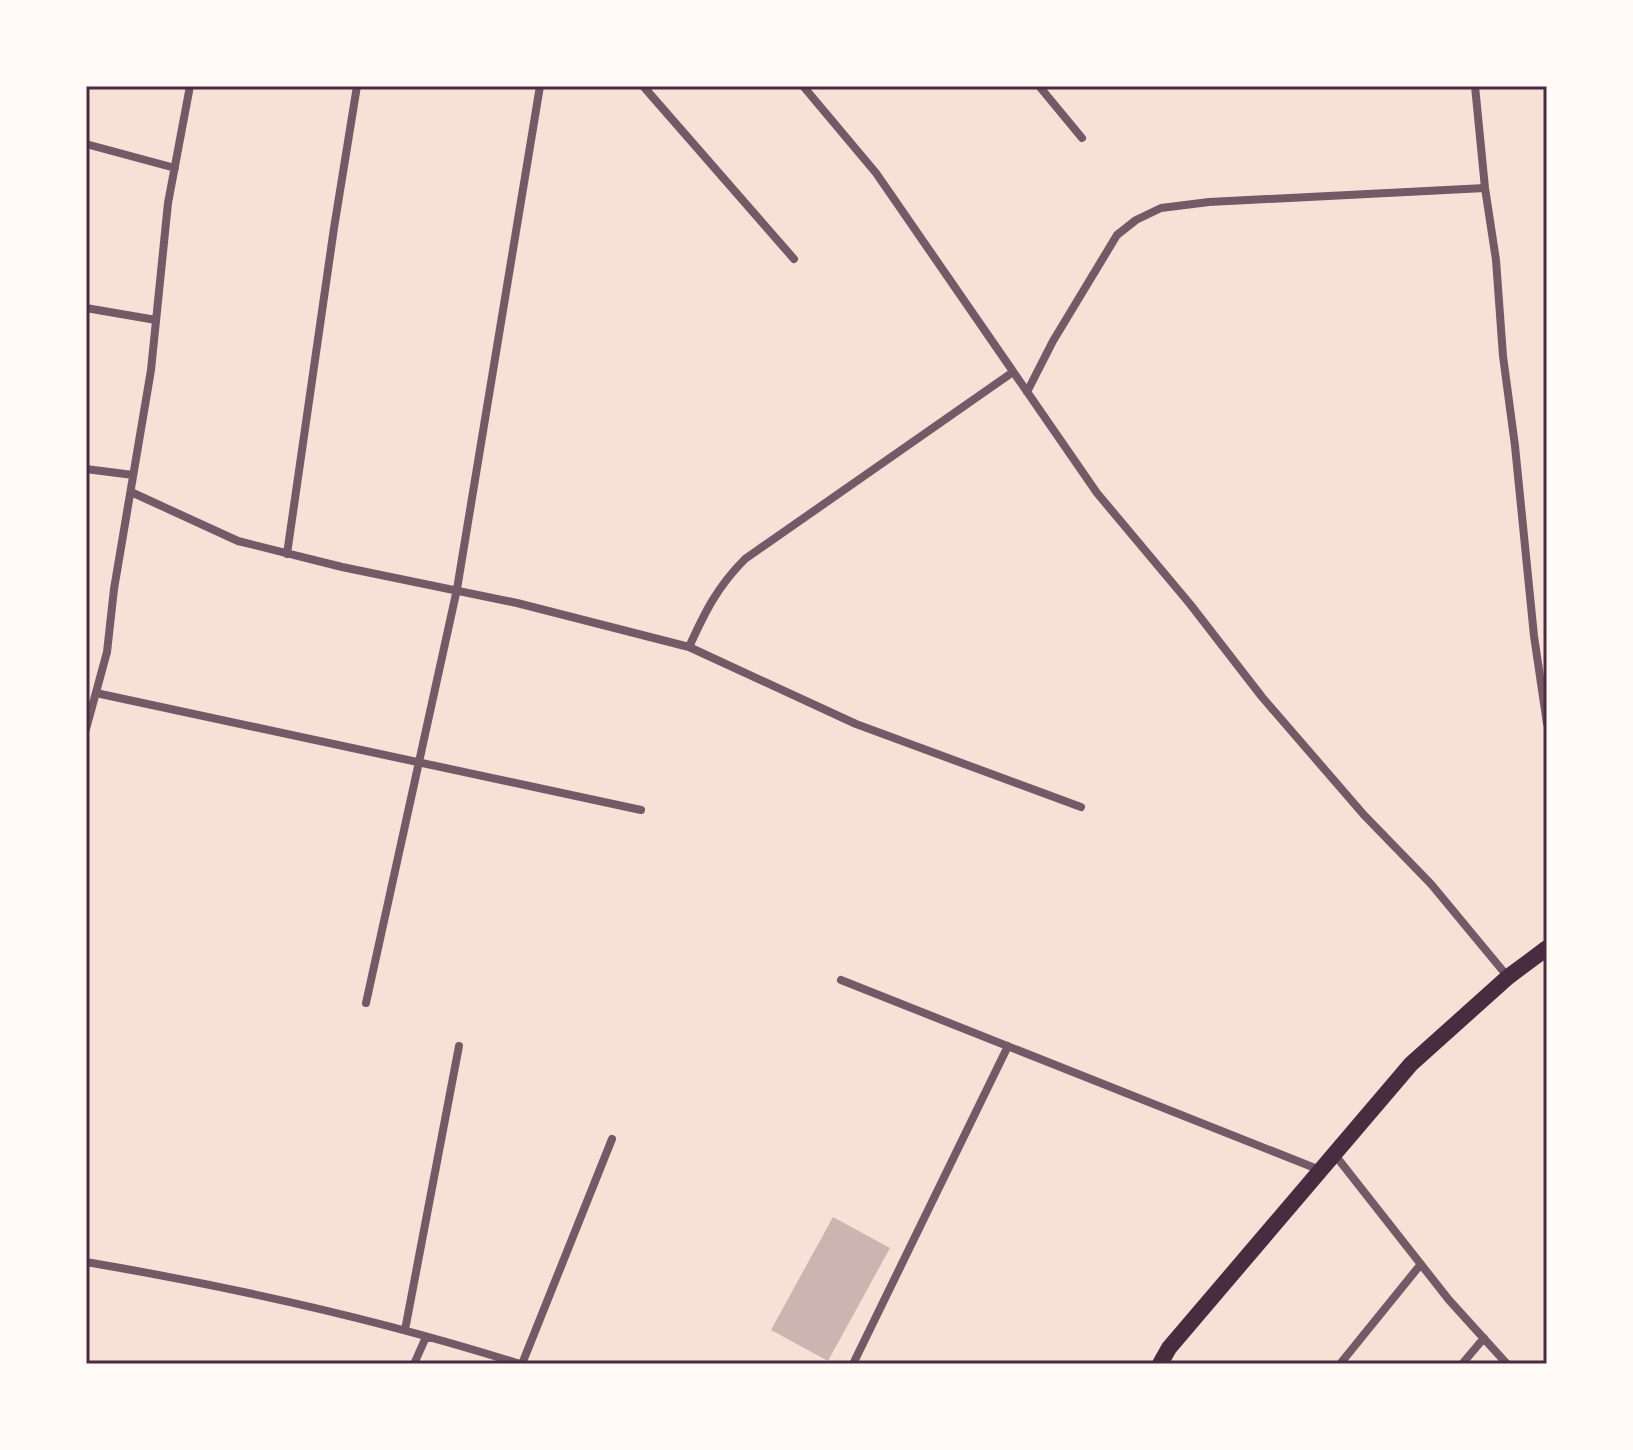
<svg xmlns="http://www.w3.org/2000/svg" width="1633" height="1450" viewBox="0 0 1633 1450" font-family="Literata,serif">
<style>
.building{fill:#ccb4b1}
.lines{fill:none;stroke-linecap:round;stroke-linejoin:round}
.minor{stroke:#755966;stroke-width:8}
.secondary{stroke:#4a2c40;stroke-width:16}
.neatline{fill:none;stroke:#4a2c40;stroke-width:3}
</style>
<rect width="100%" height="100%" fill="#f7e1d7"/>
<path class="building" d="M833,1217L890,1248L828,1361L771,1330Z"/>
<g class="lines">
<path class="minor" d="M643,86L794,259
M803,86L876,173L1097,493L1190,604L1262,697L1364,815L1431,884L1508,977
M1039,86L1082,138
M1475,86L1485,188L1496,260L1503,356L1515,446L1534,636L1547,724
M86,144L175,168
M86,308L156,320
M1027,392L1053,341L1117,235L1136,220L1161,208L1209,202L1485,188
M86,469L133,475
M131,492L238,541L342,567L517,603L689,647C705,612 717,587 745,559L1013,372
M287,554L334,228L357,86
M689,647L856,724L1081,807
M96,693L641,810
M86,729L107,652L114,589L151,370L168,203L190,86
M841,980L1320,1170
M366,1003L457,589L540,86
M1335,1155L1449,1300L1507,1364
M86,1262C233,1287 378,1319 520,1364
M405,1330L459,1046
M414,1364L426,1337
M522,1364L612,1139
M853,1364L1008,1046
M1340,1364L1421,1264
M1462,1364L1484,1338"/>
<path class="secondary" d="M1160,1364L1169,1348L1411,1064L1508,977L1547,948"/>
</g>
<rect width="1633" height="1450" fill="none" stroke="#fffaf5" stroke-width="176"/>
<rect x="88" y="88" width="1457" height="1274" class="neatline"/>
</svg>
